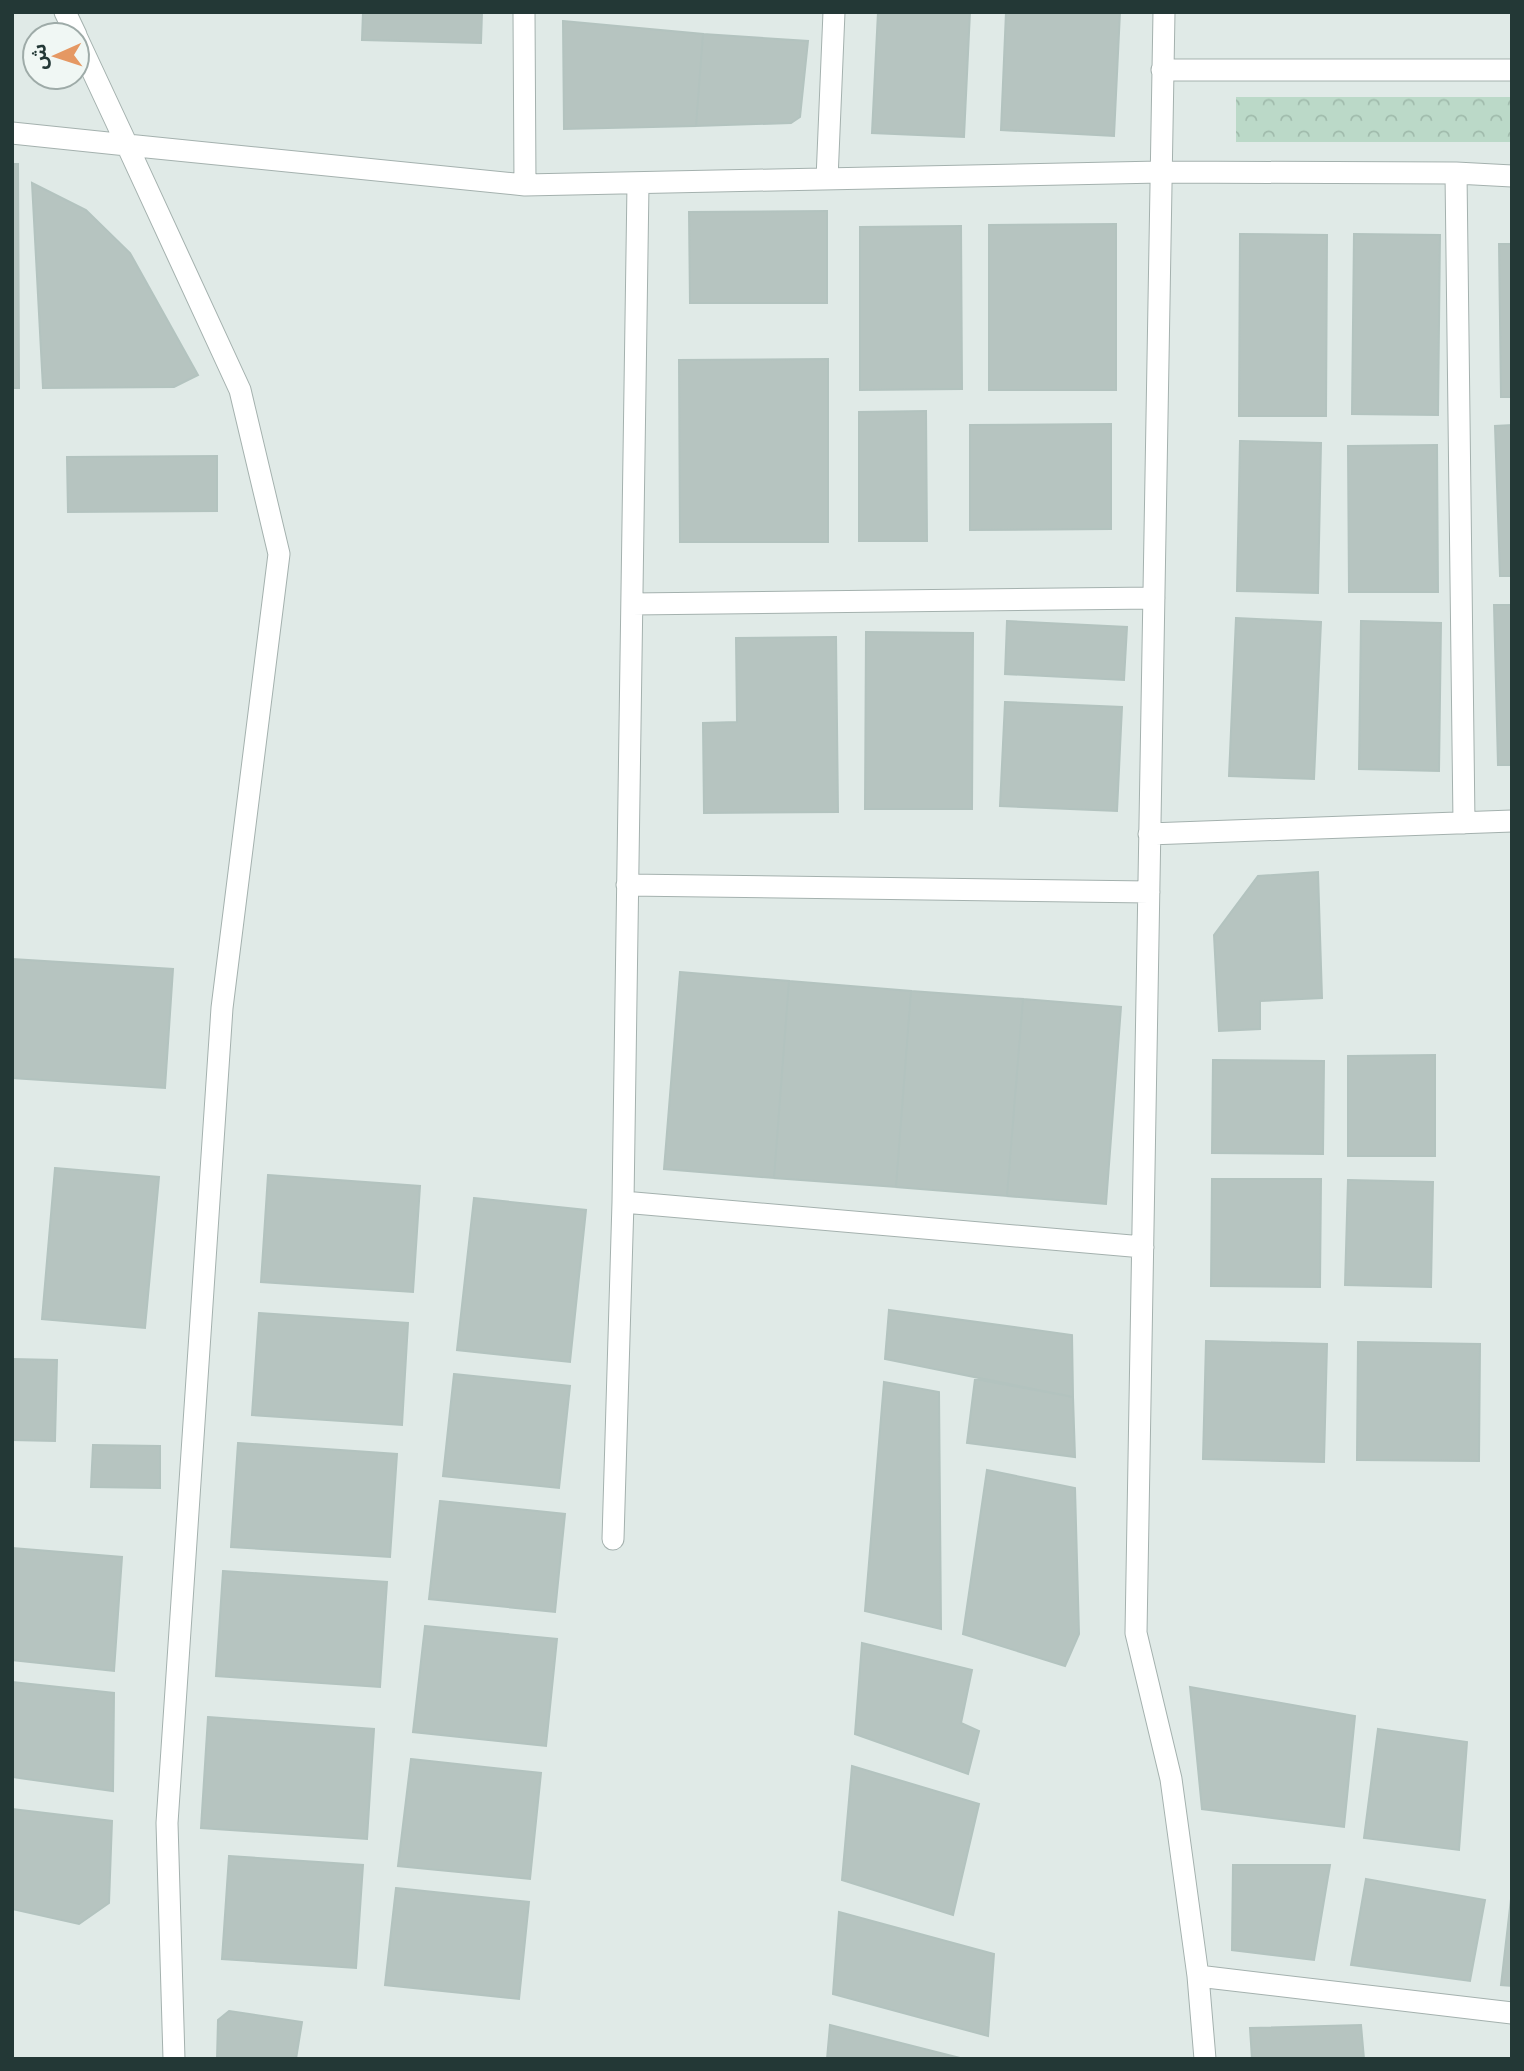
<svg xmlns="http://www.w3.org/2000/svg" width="1524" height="2071" viewBox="0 0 1524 2071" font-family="Lato,'Noto Sans Arabic',sans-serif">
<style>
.park{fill:url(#park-crowns)}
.building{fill:#b6c4c0;stroke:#b3c3bf;stroke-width:2}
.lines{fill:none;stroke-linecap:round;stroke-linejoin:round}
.minor-casing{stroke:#a4b1ae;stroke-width:23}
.minor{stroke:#fff;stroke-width:21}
</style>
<defs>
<pattern id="park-crowns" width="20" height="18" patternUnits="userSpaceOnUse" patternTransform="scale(1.75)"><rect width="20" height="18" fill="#bbd9c8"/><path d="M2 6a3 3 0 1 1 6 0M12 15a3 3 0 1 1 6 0" fill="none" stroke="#a0bbac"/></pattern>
</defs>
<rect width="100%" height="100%" fill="#e0eae7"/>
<path class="park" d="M1236,97H1512V142H1236Z"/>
<path class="building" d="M363,12H482L481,43L362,40Z
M878,12H970L964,137L872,133Z
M1006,12H1120L1114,136L1001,130Z
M563,21L703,34L696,126L564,129Z
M703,34L808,41L800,117L791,123L696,126Z
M12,164H18L19,388H12Z
M32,183L86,210L130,253L198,375L174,387L43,388Z
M827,211V303H690L689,212Z
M1116,224V390H989V225Z
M961,226L962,389L860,390V227Z
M1240,234L1327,235L1326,416H1239Z
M1354,234L1440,235L1438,415L1352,414Z
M1499,244H1512V397H1501Z
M828,359V542H680L679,360Z
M926,411L927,541H859V412Z
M1111,424V529L970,530V425Z
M1512,425V576H1500L1495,426Z
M1240,441L1321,443L1318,593L1237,591Z
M1437,445L1438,592H1349L1348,446Z
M217,456V511L68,512L67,457Z
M1494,605H1512V765H1498Z
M1236,618L1321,622L1314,779L1229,776Z
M1007,621L1127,627L1124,680L1005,674Z
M1361,621L1441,623L1439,771L1359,769Z
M866,632L973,633L972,809H865Z
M836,637L838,812L704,813L703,723L737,722L736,638Z
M1005,702L1122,707L1117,811L1000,806Z
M1318,872L1322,998L1260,1001V1029L1219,1031L1214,935L1258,876Z
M12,959L173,969L165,1088L12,1078Z
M680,972L789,981L774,1178L664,1169Z
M789,981L911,991L896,1187L774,1178Z
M911,991L1023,999L1007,1196L896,1187Z
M1023,999L1121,1007L1106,1204L1007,1196Z
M1435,1055V1156H1348V1056Z
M1213,1060L1324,1061L1323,1154L1212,1153Z
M55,1168L159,1177L145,1328L42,1319Z
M268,1175L420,1186L413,1292L261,1282Z
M1212,1179H1321L1320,1287L1211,1286Z
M1348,1180L1433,1182L1431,1287L1345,1285Z
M474,1198L586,1210L570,1362L457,1350Z
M889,1310L1072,1335L1073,1397L885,1359Z
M259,1313L408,1323L402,1425L252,1415Z
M1206,1341L1327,1344L1324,1462L1203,1459Z
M1358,1342L1480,1344L1479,1461L1357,1460Z
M12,1359L57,1360L55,1441L12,1440Z
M454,1374L570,1386L559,1488L443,1476Z
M975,1379L1073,1397L1075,1457L967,1443Z
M884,1382L939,1392L941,1629L865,1611Z
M238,1443L397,1454L390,1557L231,1547Z
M93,1445L160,1446V1488L91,1487Z
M987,1470L1075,1488L1079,1634L1065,1666L963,1634Z
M440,1501L565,1514L555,1612L429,1599Z
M12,1548L122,1557L114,1671L12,1660Z
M223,1571L387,1582L380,1687L216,1676Z
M425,1626L557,1639L546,1746L413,1732Z
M862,1643L972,1670L961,1723L979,1731L968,1774L855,1734Z
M12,1682L114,1693L113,1791L12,1777Z
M1190,1687L1355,1716L1344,1827L1202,1809Z
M208,1717L374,1729L367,1839L201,1828Z
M1378,1729L1467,1742L1459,1850L1364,1838Z
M411,1759L541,1773L530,1879L398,1866Z
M852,1766L979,1804L953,1915L842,1880Z
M12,1809L112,1821L109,1903L79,1924L12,1909Z
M229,1856L363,1865L356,1968L222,1959Z
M1233,1865H1330L1314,1960L1232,1950Z
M1366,1879L1485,1900L1470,1981L1351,1965Z
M396,1888L529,1902L519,1999L385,1985Z
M1511,1899H1512V1986L1501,1985Z
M839,1912L994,1954L988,2036L833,1994Z
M229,2011L302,2022L296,2059H217L218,2020Z
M830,2025L964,2059H827Z
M1361,2025L1364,2059H1252L1250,2028Z"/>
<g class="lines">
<g class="minor-casing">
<path id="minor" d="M65,12L76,35
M524,12L525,185
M1164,12L1136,1633L1171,1779L1198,1976L1205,2059
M77,38L127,145L525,185L1160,172L1456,173L1512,176
M1162,70H1512
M12,133L127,145L240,390L279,554L222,1008L167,1823L174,2059
M1456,173L1464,823
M827,179L834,12
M632,604L1154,598
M1149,834L1512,821
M627,885L1149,892
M623,1202L1143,1247
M613,1539L623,1202L638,184
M1198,1976L1512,2013"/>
</g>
<use href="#minor" class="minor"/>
</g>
<rect width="1524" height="2071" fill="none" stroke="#233836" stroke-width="28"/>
<g transform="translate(56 56) rotate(267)"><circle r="33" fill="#f0f7f4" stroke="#9eaba8" stroke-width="2"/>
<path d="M0-5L12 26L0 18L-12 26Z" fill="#e59863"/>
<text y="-10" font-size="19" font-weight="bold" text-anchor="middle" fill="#233836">ش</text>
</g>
</svg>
